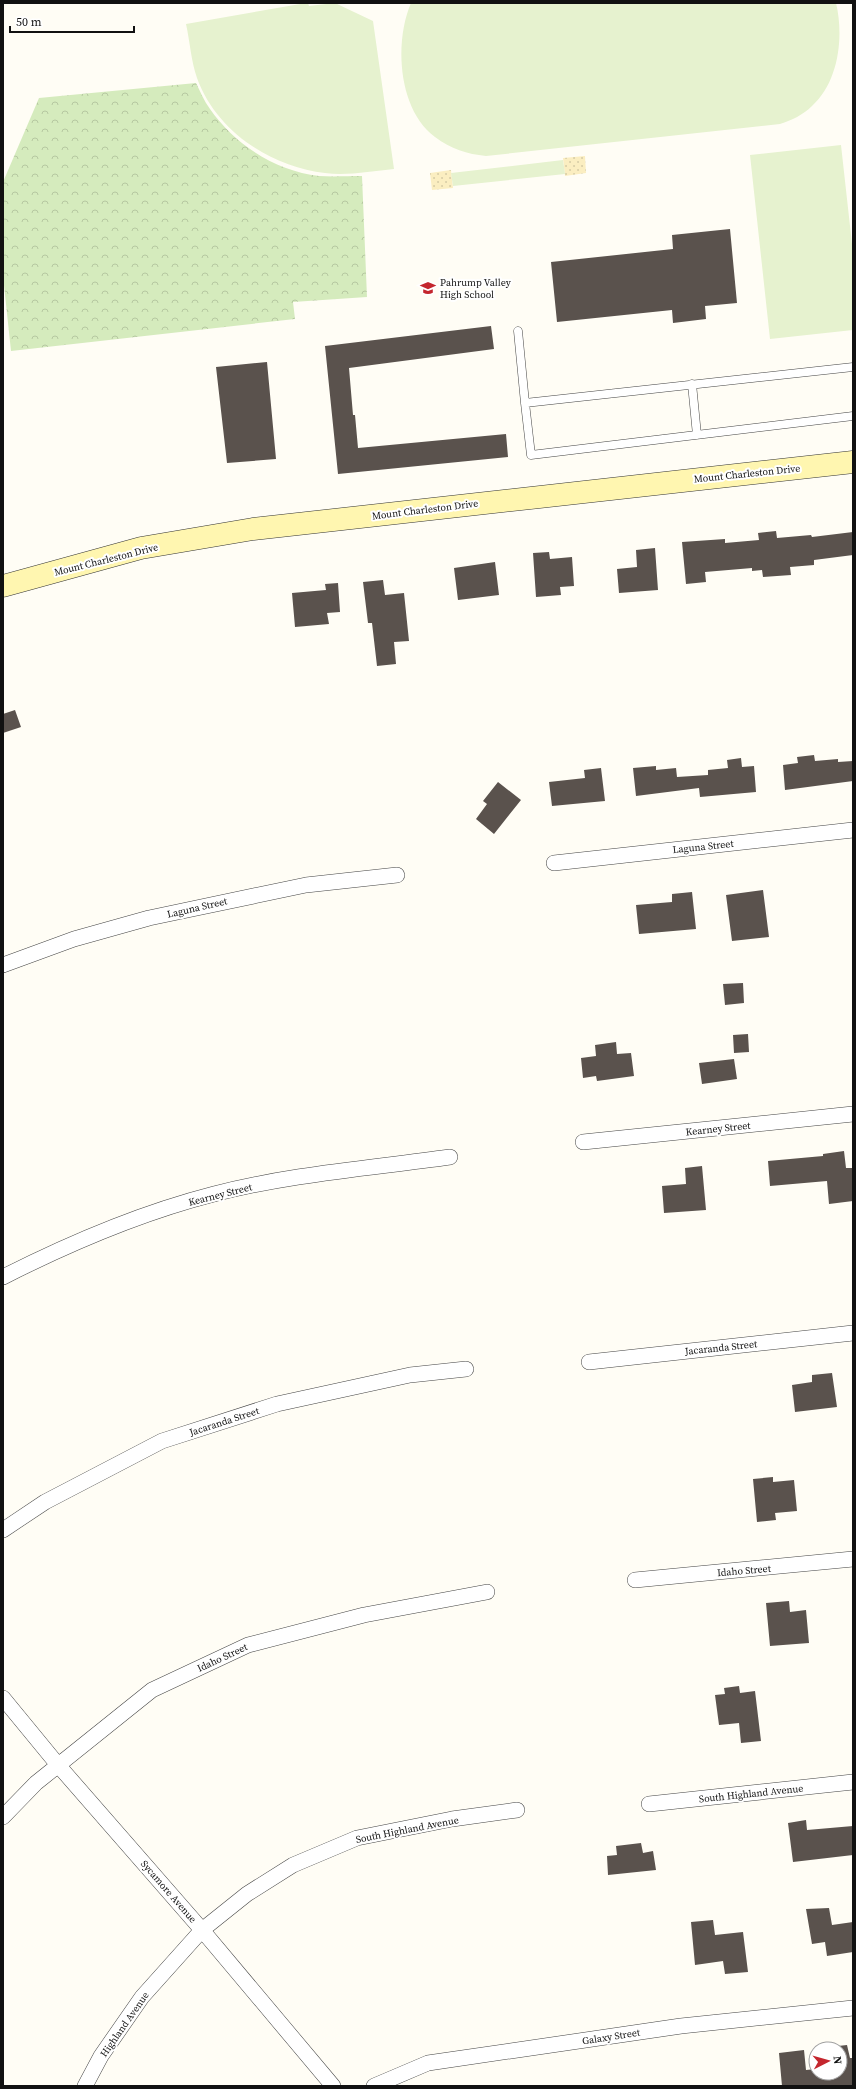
<svg xmlns="http://www.w3.org/2000/svg" width="856" height="2089" viewBox="0 0 856 2089" font-family="'Source Serif 4',serif">
<style>
.sand{fill:url(#sand-dots)}
.park{fill:url(#park-crowns)}
.pitch{fill:#e6f2cf}
.building{fill:#5a524d}
.lines{fill:none;stroke-linecap:round;stroke-linejoin:round}
.lane-casing{stroke:#444;stroke-width:9}
.street-casing{stroke:#444;stroke-width:16}
.secondary-casing{stroke:#333;stroke-width:23}
.lane{stroke:#fff;stroke-width:8}
.street{stroke:#fff;stroke-width:15}
.secondary{stroke:#fff6b0;stroke-width:22}
.labels{text-anchor:middle;stroke-width:4;stroke-linejoin:round;paint-order:stroke}
.poi-label{font-size:10px;fill:#111;stroke:#fff;text-anchor:start}
.street-label{font-size:10px;fill:#111;stroke:#fff}
</style>
<defs>
<pattern id="sand-dots" width="8" height="8" patternUnits="userSpaceOnUse"><rect width="8" height="8" fill="#fbeec1"/><path d="M2 2h.1M6 6h.1" fill="none" stroke="#d6cba5" stroke-width="1.8" stroke-linecap="round"/></pattern>
<pattern id="park-crowns" width="20" height="18" patternUnits="userSpaceOnUse"><rect width="20" height="18" fill="#d5ebbd"/><path d="M2 6a3 3 0 1 1 6 0M12 15a3 3 0 1 1 6 0" fill="none" stroke="#b6c8a1"/></pattern>
</defs>
<rect width="100%" height="100%" fill="#fffdf5"/>
<path class="sand" d="M585,156L586,173L565,176L563,158Z
M451,170L453,188L432,190L430,173Z"/>
<path class="park" d="M196,83C200,91 204,101 210,109C235,145 276,171 319,176C333,177 348,176 362,176L367,297L293,302L295,319L11,351L3,276V182L39,98Z"/>
<path class="pitch" d="M306,3H308L309,6L335,3L373,21L394,169C372,171 347,176 325,173C271,167 216,131 197,78C191,61 190,42 186,24Z
M411,3H836C844,36 839,82 812,106C803,115 792,120 780,124L486,156C467,154 451,149 435,137C398,110 394,42 411,3Z
M841,145L853,253V330L770,339L750,155Z
M563,160L565,174L453,186L451,173Z"/>
<path class="building" d="M730,229L737,303L705,306L706,319L673,323L672,310L557,322L551,262L673,249L672,235Z
M491,326L494,349L349,368L353,415H355L358,448L506,434L508,457L338,474L325,346Z
M267,362L276,459L227,463L216,367Z
M776,531L777,538L811,535L812,537L853,532V555L814,560V565L790,567L791,575L763,577L762,570L752,571V568L705,572L706,582L686,584L682,542L725,539V543L759,540L758,533Z
M655,548L658,590L619,593L617,569L637,567L636,550Z
M549,552L550,559L572,557L574,586L560,587L561,595L536,597L533,553Z
M495,562L499,595L458,600L454,568Z
M383,580L385,595L404,593L409,641L394,642L396,664L377,666L372,623H368L363,582Z
M338,583L340,612L327,613L329,624L295,627L292,593L326,590L325,584Z
M15,710L21,727L3,733V714Z
M814,755L815,761L838,759V762L853,761V781L785,790L783,765L798,763L797,757Z
M741,758L742,767L754,766L756,792L700,797L699,788L636,796L633,768L656,766V770L676,768L677,777L708,775V770L728,768L727,760Z
M601,768L605,801L552,806L549,782L585,778L584,770Z
M498,782L521,800L494,834L476,819L487,804L483,801Z
M763,890L769,937L732,941L726,895Z
M692,892L696,929L639,934L636,905L672,902V894Z
M743,983L744,1003L725,1005L723,984Z
M748,1034L749,1052L734,1053L733,1035Z
M616,1042L617,1054L631,1053L634,1076L597,1081L596,1076L583,1078L581,1058L596,1056L595,1045Z
M734,1059L737,1079L702,1084L699,1063Z
M844,1151L846,1168H852L853,1201L829,1204L827,1181L770,1186L768,1161L823,1156V1154Z
M702,1166L706,1210L664,1213L662,1186L686,1184L685,1168Z
M832,1373L837,1407L795,1412L792,1385L812,1382V1375Z
M773,1477V1482L794,1480L797,1511L775,1513L776,1520L757,1522L753,1479Z
M789,1601L790,1612L806,1610L809,1643L770,1646L766,1603Z
M739,1686L740,1693L755,1691L761,1741L741,1743L739,1723L719,1725L715,1695L725,1694L724,1688Z
M806,1820L807,1830L853,1826V1855L793,1862L788,1823Z
M641,1843L643,1853L653,1851L656,1870L608,1875L607,1856L617,1855L616,1846Z
M829,1908L832,1925L853,1922V1952L827,1956L825,1942L812,1944L806,1909Z
M713,1920L715,1935L743,1932L748,1972L725,1974L723,1961L695,1965L691,1922Z
M847,2045L850,2058H853V2086H782L779,2053L804,2050L806,2070L816,2069V2073H840V2049H829V2047Z"/>
<g class="lines">
<g class="lane-casing">
<path id="lane" d="M518,331L525,403
M853,367L525,403L531,455L853,416
M692,384L697,435"/>
</g>
<g class="street-casing">
<path id="street" d="M554,863L853,830
M3,965L74,939L149,918L306,885L397,875
M583,1142L853,1114
M3,1277C70,1243 140,1213 214,1194C291,1174 372,1168 450,1157
M589,1362L853,1333
M3,1530L45,1502L162,1441L277,1404L410,1375L466,1369
M635,1580L853,1559
M3,1698L58,1765L202,1930L333,2086
M649,1804L853,1782
M3,1817L36,1783L152,1690L248,1645L364,1615L487,1592
M85,2086L101,2056L142,1997L202,1930L247,1894L293,1865L357,1838L452,1819L517,1810
M374,2086L428,2063L681,2026L853,2008"/>
</g>
<g class="secondary-casing">
<path id="secondary" d="M3,586L141,548L253,529L853,462"/>
</g>
<use href="#lane" class="lane"/>
<use href="#street" class="street"/>
<use href="#secondary" class="secondary"/>
</g>
<defs>
<g id="school-bare" transform="scale(1.2)"><path d="M0-5L7-2L0 1L-7-2ZM-4 1L0 2.5L4 1V4Q0 6-4 4Z" fill="#c4262e" stroke="#fff" stroke-width="2.5" paint-order="stroke"/></g>
</defs>
<g fill-rule="evenodd">
<use href="#school-bare" x="428" y="288"/>
</g>
<g class="labels">
<g class="poi-label">
<text x="440" y="286">Pahrump Valley<tspan x="440" dy="12">High School</tspan></text>
</g>
<g class="street-label">
<text transform="translate(747 473) rotate(-6)" y="4">Mount Charleston Drive</text>
<text transform="translate(425 509) rotate(-7)" y="4">Mount Charleston Drive</text>
<text transform="translate(106 559) rotate(-14)" y="4">Mount Charleston Drive</text>
<text transform="translate(703 846) rotate(-6)" y="4">Laguna Street</text>
<text transform="translate(197 907) rotate(-13)" y="4">Laguna Street</text>
<text transform="translate(718 1128) rotate(-6)" y="4">Kearney Street</text>
<text transform="translate(220 1194) rotate(-14)" y="4">Kearney Street</text>
<text transform="translate(721 1347) rotate(-6)" y="4">Jacaranda Street</text>
<text transform="translate(224 1421) rotate(-18)" y="4">Jacaranda Street</text>
<text transform="translate(744 1570) rotate(-5)" y="4">Idaho Street</text>
<text transform="translate(222 1657) rotate(-25)" y="4">Idaho Street</text>
<text transform="translate(751 1793) rotate(-6)" y="4">South Highland Avenue</text>
<text transform="translate(407 1829) rotate(-11)" y="4">South Highland Avenue</text>
<text transform="translate(169 1891) rotate(49)" y="4">Sycamore Avenue</text>
<text transform="translate(124 2024) rotate(-55)" y="4">Highland Avenue</text>
<text transform="translate(611 2036) rotate(-9)" y="4">Galaxy Street</text>
</g>
</g>
<rect width="856" height="2089" fill="none" stroke="#111111" stroke-width="8"/>
<g transform="translate(828 2061) rotate(84)"><circle r="19" fill="#ffffff" stroke="#a0a0a0"/>
<path d="M0-3L7 15L0 10L-7 15Z" fill="#c4262e"/>
<text y="-6" font-size="11" font-weight="bold" text-anchor="middle" fill="#111111">N</text>
</g>
<path d="M10 26v6h124v-6" fill="none" stroke="#111111" stroke-width="2"/>
<text x="16" y="26" font-size="12" fill="#111111" stroke="#ffffff" stroke-width="3" paint-order="stroke">50 m</text>
</svg>
